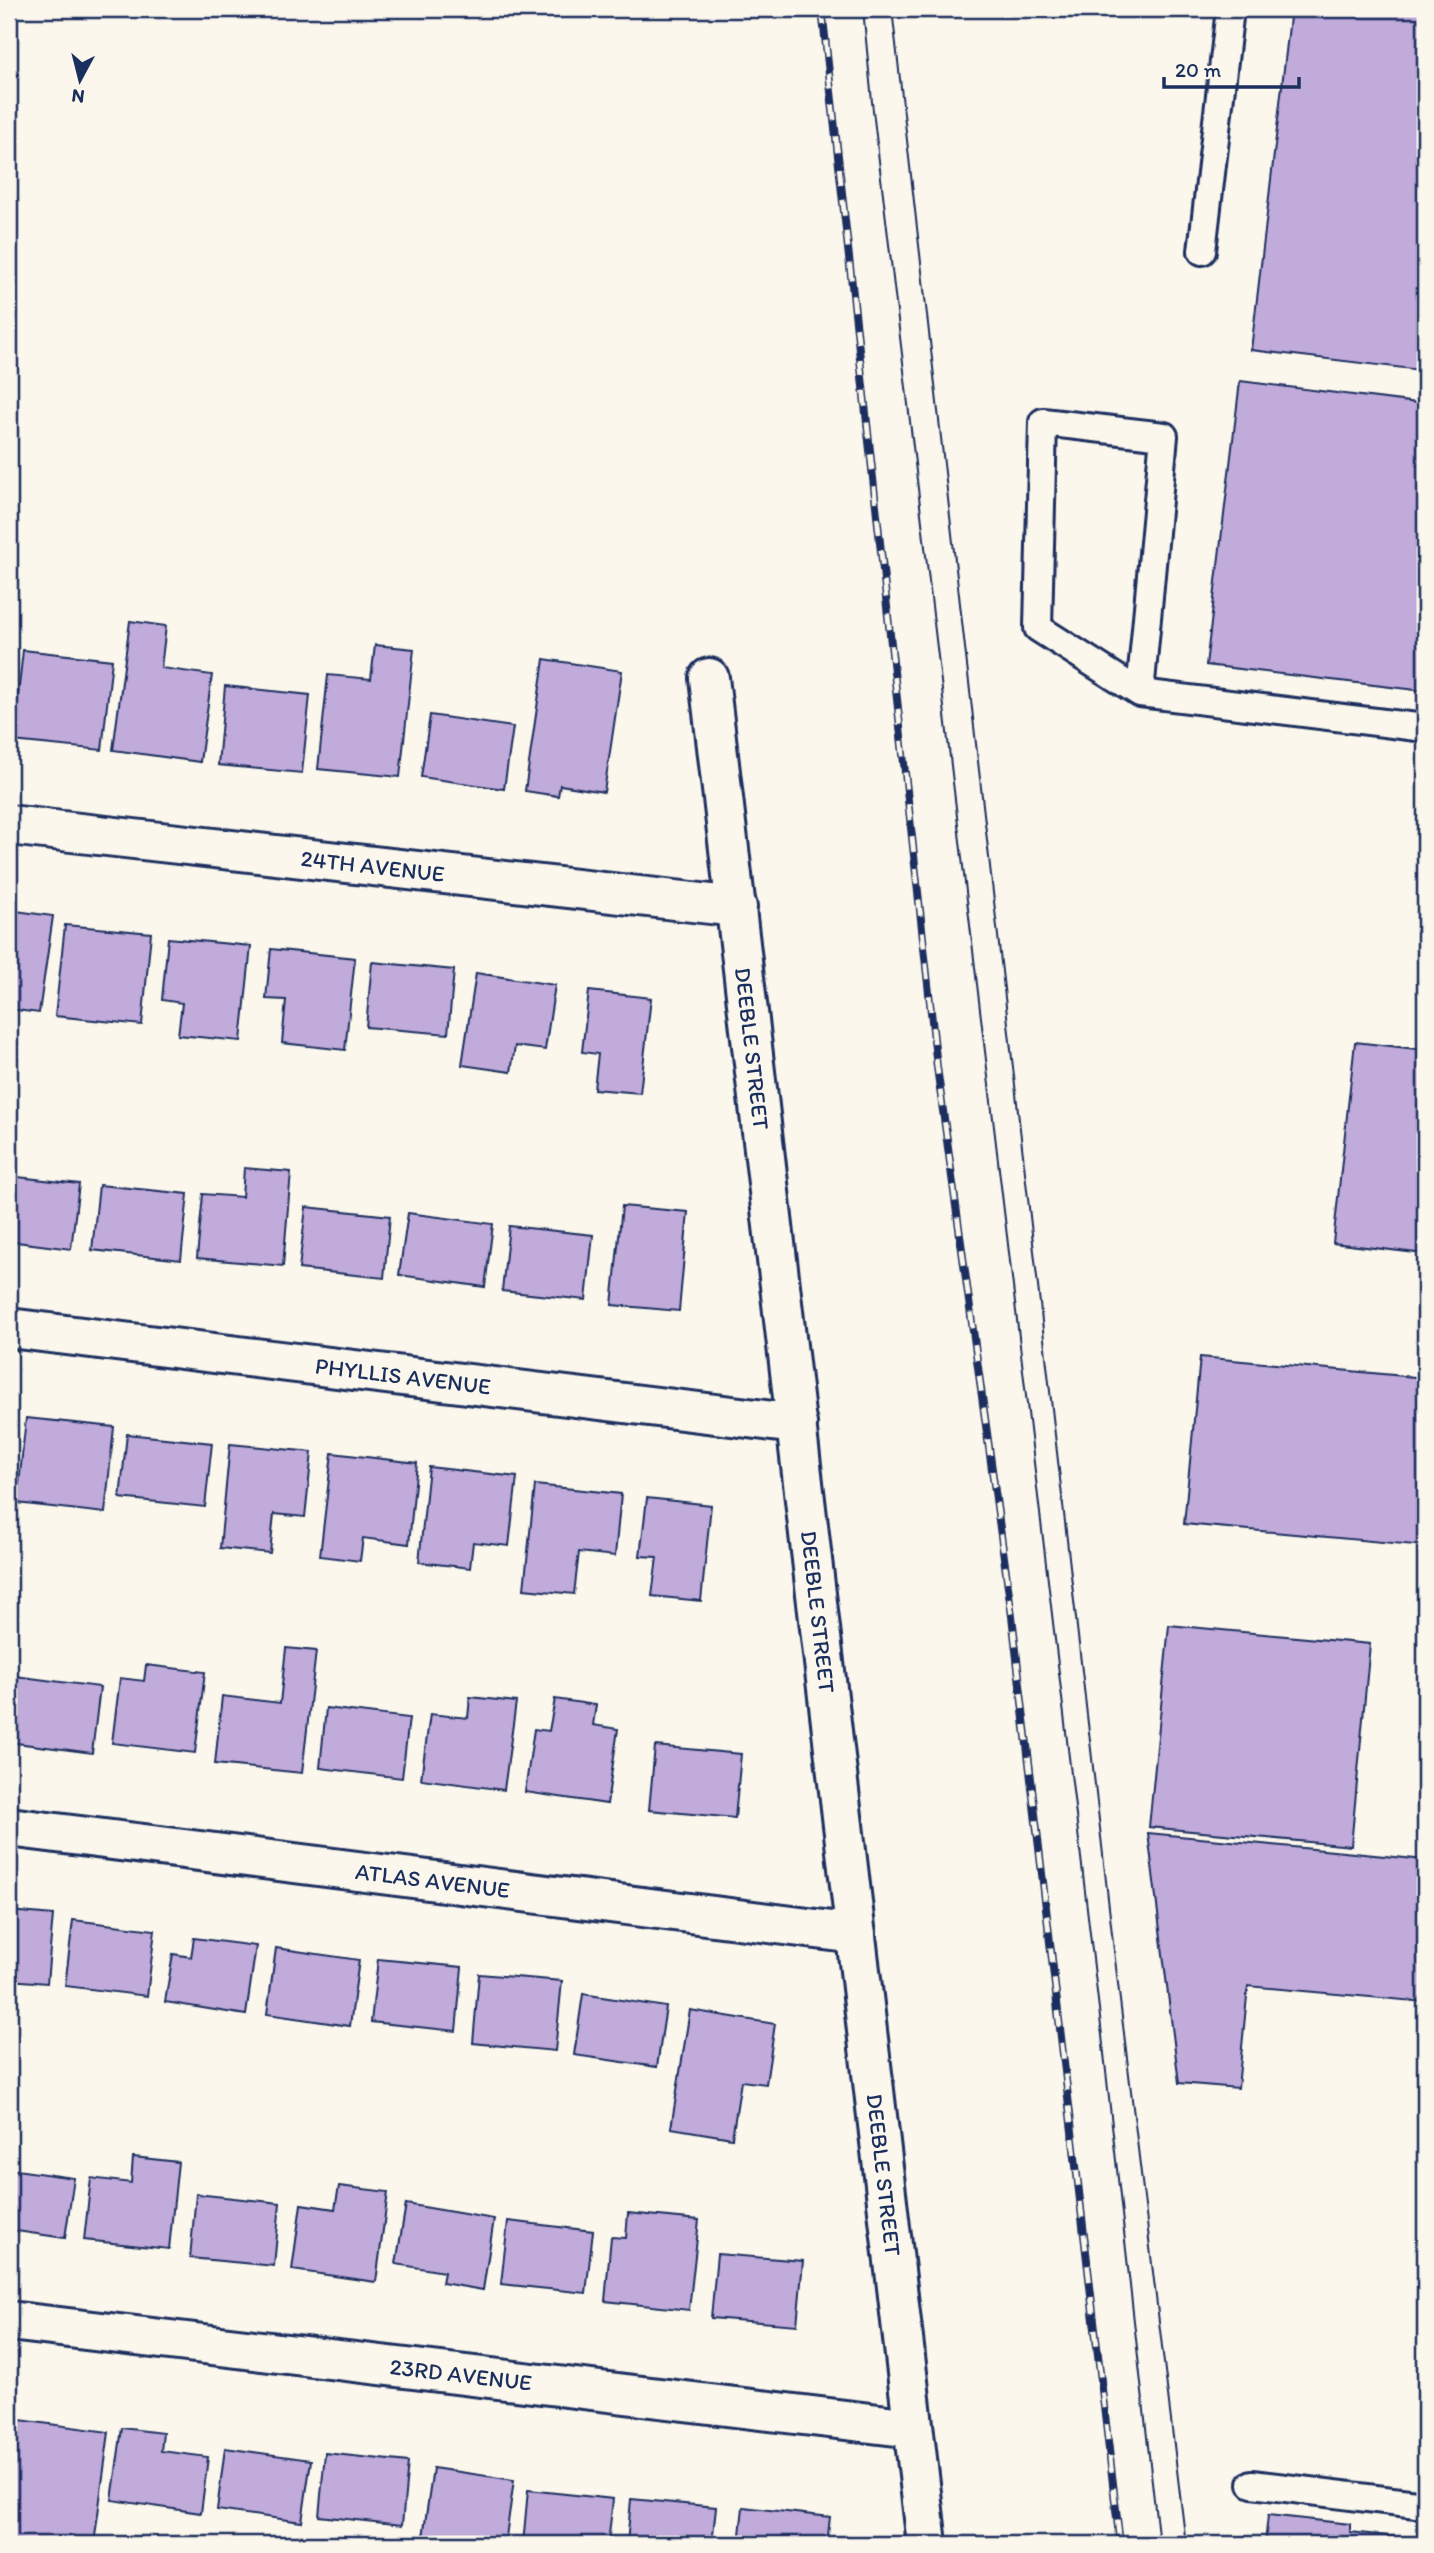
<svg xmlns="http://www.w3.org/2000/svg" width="1434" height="2553" viewBox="0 0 1434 2553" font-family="Itim,sans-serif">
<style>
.building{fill:#c0abdb;stroke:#1b2f5e;stroke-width:2}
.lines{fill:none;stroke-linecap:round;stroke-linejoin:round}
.service-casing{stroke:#1b2f5e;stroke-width:32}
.minor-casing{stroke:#1b2f5e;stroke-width:44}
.service{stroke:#fbf7ec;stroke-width:26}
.minor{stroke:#fbf7ec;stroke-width:38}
.tram{stroke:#1b2f5e;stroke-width:2}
.rail-casing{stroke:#1b2f5e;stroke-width:8}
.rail{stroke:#fbf7ec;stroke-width:5;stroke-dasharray:16;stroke-linecap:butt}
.labels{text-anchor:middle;stroke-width:7;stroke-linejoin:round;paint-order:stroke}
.street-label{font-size:23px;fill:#1b2f5e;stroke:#fbf7ec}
</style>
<rect width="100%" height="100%" fill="#fbf7ec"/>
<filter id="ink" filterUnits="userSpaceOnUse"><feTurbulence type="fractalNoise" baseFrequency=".0143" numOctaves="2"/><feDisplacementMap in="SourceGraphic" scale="14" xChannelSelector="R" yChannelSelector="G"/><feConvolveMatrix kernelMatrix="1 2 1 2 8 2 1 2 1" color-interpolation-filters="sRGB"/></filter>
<g filter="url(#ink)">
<path class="building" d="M1291,9H1425V322L1420,370L1251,350Z
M1240,381L1425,404V691L1206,665Z
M130,621L166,626L161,668L212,675L200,762L113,750Z
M375,645L414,649L400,777L318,769L328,675L371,679Z
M23,650L112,660L102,750L13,741Z
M544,659L622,671L604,792L560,785L558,796L525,791Z
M225,686L310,695L302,773L218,765Z
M430,715L513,727L504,789L421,777Z
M9,910L53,916L39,1013L9,1009Z
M65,925L151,933L142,1025L55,1016Z
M168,938L251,946L241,1041L178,1035L182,1003L162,1000Z
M271,949L355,958L345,1050L282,1043L286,1000L266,999Z
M372,962L454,970L448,1034L366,1027Z
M476,973L555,985L545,1050L515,1046L511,1072L462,1065Z
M589,991L651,998L640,1093L594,1089L598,1054L582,1052Z
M1355,1042L1425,1050V1254L1333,1243Z
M244,1168L291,1172L283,1266L197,1258L203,1194L242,1197Z
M9,1176L79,1184L71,1249L9,1241Z
M99,1185L188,1194L181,1260L92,1250Z
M622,1206L688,1212L679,1311L612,1305Z
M306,1207L390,1216L384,1278L299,1269Z
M408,1213L493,1224L485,1287L399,1275Z
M509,1226L593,1235L586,1300L502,1291Z
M1200,1357L1425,1378V1546L1184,1524Z
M26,1418L114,1427L105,1513L17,1503Z
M127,1434L212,1443L205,1507L120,1498Z
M230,1444L312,1452L305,1517L274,1514L270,1553L220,1548Z
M332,1453L417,1463L409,1544L363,1538L360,1561L320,1556Z
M429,1467L517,1477L509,1546L473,1542L470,1568L419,1562Z
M535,1485L621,1494L615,1556L579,1552L574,1594L524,1589Z
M647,1498L711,1505L701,1601L652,1596L657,1557L640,1556Z
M1169,1625L1370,1644L1351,1846L1149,1827Z
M286,1648L316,1651L302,1773L215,1764L222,1696L280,1703Z
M146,1665L205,1672L195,1753L112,1743L120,1678L144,1681Z
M15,1676L100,1687L92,1753L9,1742V1720Z
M470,1697L516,1702L504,1790L421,1779L430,1714L468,1718Z
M555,1699L596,1705L593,1725L618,1729L607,1804L525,1792L534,1729L549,1731Z
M326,1708L409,1718L402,1778L320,1768Z
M655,1746L741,1754L735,1818L649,1810Z
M1148,1833L1425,1860V2002L1248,1986L1238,2088L1179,2083Z
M9,1911L53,1915L47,1983L9,1980Z
M73,1920L155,1930L147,1996L65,1986Z
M194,1938L256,1946L246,2015L165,2002L173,1954L191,1957Z
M276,1948L359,1960L350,2026L267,2014Z
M378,1959L462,1967L456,2031L371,2022Z
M479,1974L562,1981L555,2051L473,2043Z
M583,1994L666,2007L657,2067L574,2055Z
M690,2010L775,2024L766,2084L741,2081L732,2138L671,2128Z
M133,2157L178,2162L169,2249L84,2240L91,2178L131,2183Z
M9,2169L74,2178L65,2238L9,2230Z
M339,2186L388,2192L376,2282L292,2270L301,2204L335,2209Z
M196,2194L280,2203L274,2266L190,2258Z
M406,2204L494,2219L483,2290L442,2283L444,2272L396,2264Z
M628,2213L699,2220L689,2310L605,2301L611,2237L626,2238Z
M508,2221L593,2231L586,2293L501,2284Z
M717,2254L803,2261L797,2325L711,2318Z
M20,2420L109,2432L94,2544H47L9,2539V2503Z
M122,2428L163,2433L161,2451L208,2457L201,2513L112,2500Z
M225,2448L311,2460L302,2522L217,2510Z
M325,2453L408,2462L402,2525L319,2516Z
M433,2468L514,2480L505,2544L474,2540V2544H422Z
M528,2490L613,2499L608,2544H523Z
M631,2499L716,2507L712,2544H627Z
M743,2507L830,2517L827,2544H739Z
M1268,2515L1350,2524V2532L1425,2540V2544H1265Z"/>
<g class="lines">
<g class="service-casing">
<path id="service" d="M1202,251L1230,9
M1140,693L1164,436L1043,422L1038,628L1140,693L1425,728
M1252,2484L1425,2505"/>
</g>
<g class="minor-casing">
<g id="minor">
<path id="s1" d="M709,678L927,2544"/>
<path id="s2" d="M9,825L737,907"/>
<path id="s3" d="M9,1328L797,1424"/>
<path id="s4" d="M9,1827L856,1934"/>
<path id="s5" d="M9,2321L913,2428"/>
</g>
</g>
<use href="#service" class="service"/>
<use href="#minor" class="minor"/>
<path class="tram" d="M863,9L872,102L1099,2009L1159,2544
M892,9L1114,1951L1186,2544"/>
<g class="rail-casing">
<path id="rail" d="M822,9L937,1067L1012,1616L1120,2544"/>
</g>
<use href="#rail" class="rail"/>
</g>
</g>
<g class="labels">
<g class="street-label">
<text dy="8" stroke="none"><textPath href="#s2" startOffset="366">24TH AVENUE</textPath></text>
<text dy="8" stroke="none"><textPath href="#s1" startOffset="373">DEEBLE STREET</textPath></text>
<text dy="8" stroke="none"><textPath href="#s3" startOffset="397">PHYLLIS AVENUE</textPath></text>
<text dy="8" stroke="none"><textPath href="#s1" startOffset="940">DEEBLE STREET</textPath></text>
<text dy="8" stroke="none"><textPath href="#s4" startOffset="427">ATLAS AVENUE</textPath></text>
<text dy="8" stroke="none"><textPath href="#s1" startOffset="1507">DEEBLE STREET</textPath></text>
<text dy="8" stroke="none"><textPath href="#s5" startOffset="455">23RD AVENUE</textPath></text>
</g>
</g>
<rect width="1434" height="2553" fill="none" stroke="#fbf7ec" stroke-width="35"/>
<rect x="18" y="18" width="1399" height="2518" fill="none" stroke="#1b2f5e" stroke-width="2.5" filter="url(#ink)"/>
<g transform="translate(80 80) rotate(187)" stroke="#fbf7ec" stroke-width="5" paint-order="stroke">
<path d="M0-5L12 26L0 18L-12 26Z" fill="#1b2f5e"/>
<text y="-10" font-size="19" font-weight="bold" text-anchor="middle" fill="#1b2f5e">N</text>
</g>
<path d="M1164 77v10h135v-10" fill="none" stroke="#1b2f5e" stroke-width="3.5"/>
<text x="1175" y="77" font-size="21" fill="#1b2f5e" stroke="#fbf7ec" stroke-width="5" paint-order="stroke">20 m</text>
</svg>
